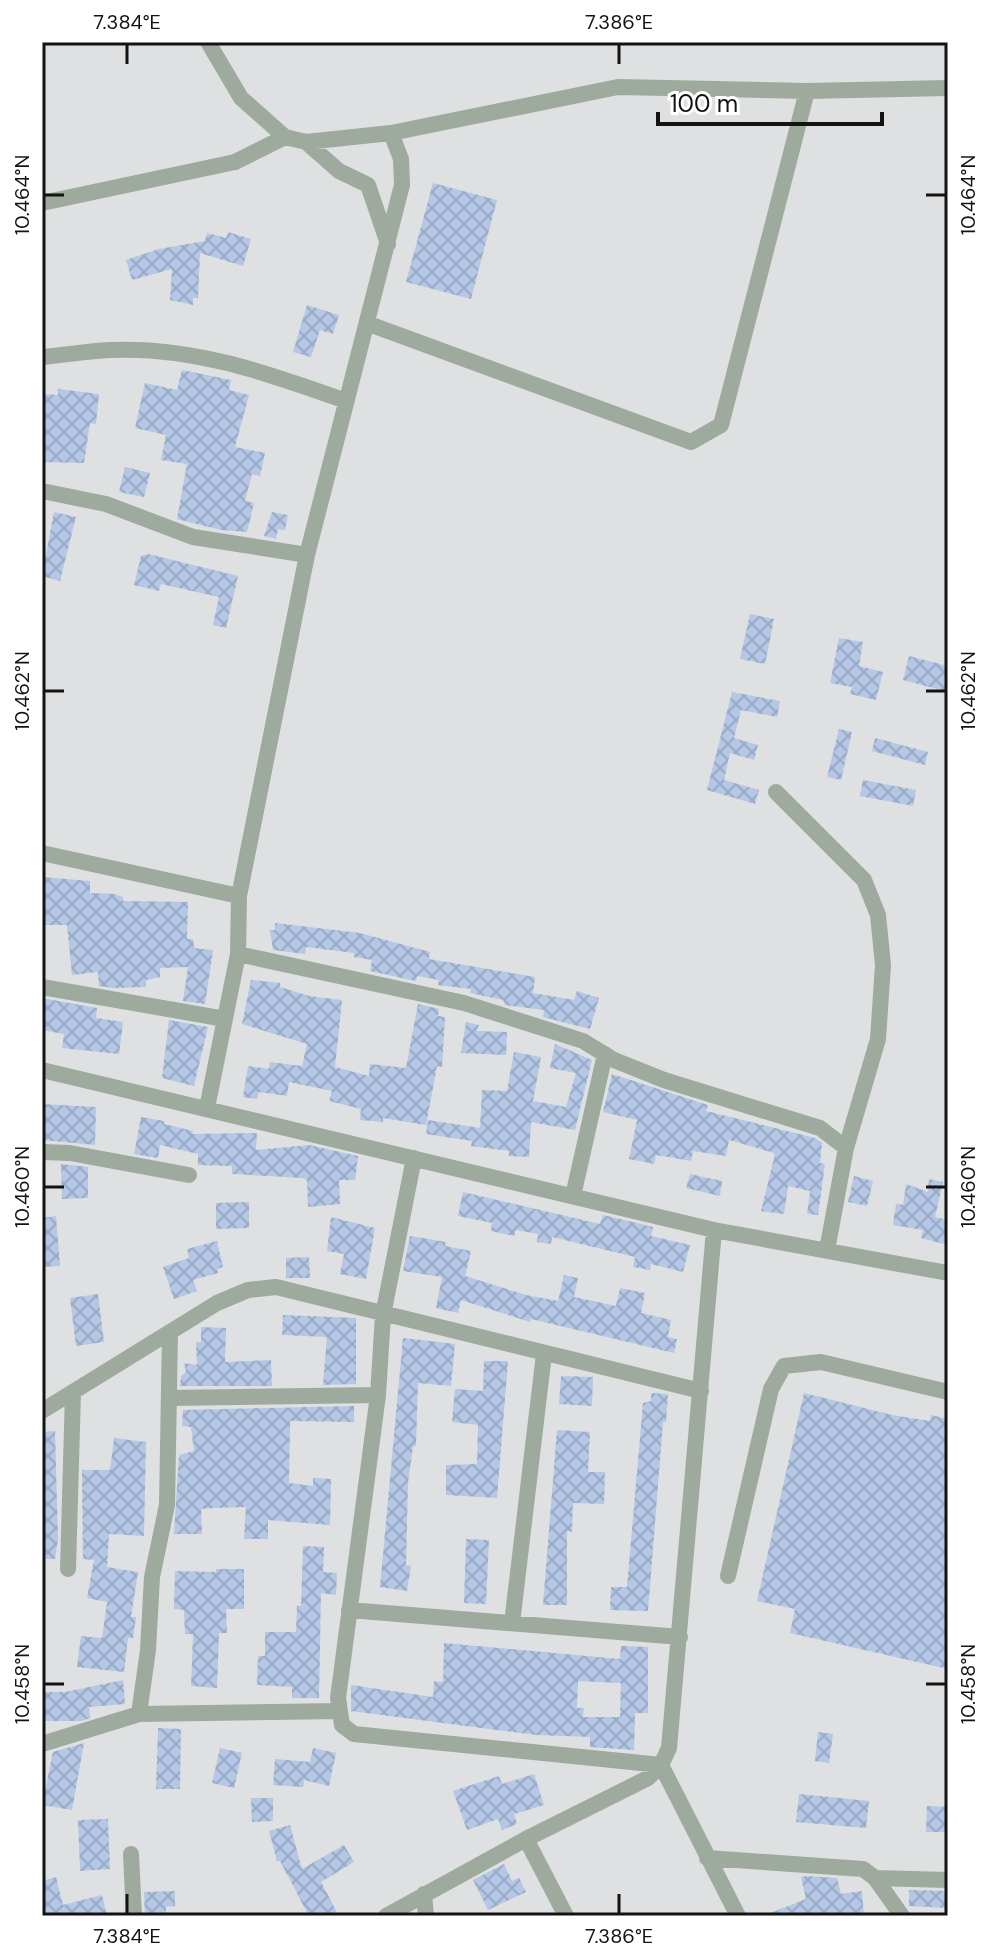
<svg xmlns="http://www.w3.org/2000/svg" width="990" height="1958" viewBox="0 0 990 1958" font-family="'DM Sans',sans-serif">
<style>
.building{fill:url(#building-cross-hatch);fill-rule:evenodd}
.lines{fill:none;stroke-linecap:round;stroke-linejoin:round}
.minor{stroke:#9eaa9d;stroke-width:16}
.ticks{fill:none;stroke:#131314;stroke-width:3}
.neatline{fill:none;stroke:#131314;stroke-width:3}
.ticks-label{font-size:20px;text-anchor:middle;fill:#131314}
</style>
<defs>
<pattern id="building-cross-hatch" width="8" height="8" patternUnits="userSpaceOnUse" patternTransform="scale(2)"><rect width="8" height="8" fill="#b4c7e6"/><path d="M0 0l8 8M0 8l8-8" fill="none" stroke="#9aaac4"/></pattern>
</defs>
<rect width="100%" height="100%" fill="#dfe0e2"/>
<path class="building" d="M433,183L497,200L471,299L406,282Z
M228,232L251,239L243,266L200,253L198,298H193V305L170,300L172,269L132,280L126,260L159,249L205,241L207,233L226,238Z
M307,305L339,315L333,334L320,330L311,357L293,352Z
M182,370L231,380L229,390L249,395L235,447L265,453L260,476L252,474L245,501L254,503L247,532L221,530L177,519L187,464L161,460L166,435L135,428L145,383L177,390Z
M58,389L99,394L96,424L90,423L84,463L42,462V394L58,395Z
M125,467L150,473L144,497L119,492Z
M54,512L76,517L60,581L42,576Z
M272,512L288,515L285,530L278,529L276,539L264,536Z
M148,554L238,576L226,628L213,625L219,597L161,584L159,591L134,585L141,556Z
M750,614L774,619L765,664L740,659Z
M839,638L863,642L859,666L883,672L876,700L850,694L852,687L830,683Z
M909,656L948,666L945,691L903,680Z
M732,692L780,701L777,717L741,710L734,738L758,745L754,760L730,753L724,780L759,790L755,804L707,790Z
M839,729L852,732L841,780L827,777Z
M875,738L928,752L925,765L872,751Z
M863,780L916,790L913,806L860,796Z
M42,877L90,881V893L114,894L123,897V901L188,902L187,939H193L194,948L213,950L205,1004L183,1001L188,967L160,968V977L146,980V987L113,988L99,986L98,972L72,975L67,925H42Z
M275,923L360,933L430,952L429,959L535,977L533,993L574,1000L577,991L599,998L590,1029L543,1017L544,1010L505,1005L503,1000L470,993L471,989L438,985L439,980L417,976L416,981L370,971L372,960L354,957V953L306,947L305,954L273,950L270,930H275Z
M251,980L280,983V987L309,996L342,1000L335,1067L369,1076L370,1064L406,1068L418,1004L439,1009L438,1016L445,1017L442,1067L437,1066L426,1125L383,1118V1122L360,1120L361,1109L329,1101L332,1091L289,1082L287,1096L259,1092L257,1099L243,1097L248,1066L269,1069L270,1062L302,1066L307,1044L242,1024Z
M42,998L97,1008L96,1018L123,1022L119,1054L62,1048L64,1034L42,1030Z
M169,1020L208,1027L194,1086L162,1078Z
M466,1022L479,1025L477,1031L507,1032L506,1055L461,1053Z
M555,1044L592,1060L575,1130L531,1122L529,1157L509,1156V1151L471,1146L472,1141L426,1134L428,1120L480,1128L482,1090L507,1091L514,1052L541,1057L533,1101L566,1107L576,1073L550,1068Z
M612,1074L708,1105L706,1111L815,1138L822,1143L820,1163L825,1164L818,1215L807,1214L810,1191L788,1186L784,1214L761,1211L775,1154L771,1152L729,1140L726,1156L693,1151L691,1161L656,1155L654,1164L629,1159L637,1120L603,1112Z
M42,1104L96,1107L95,1145L42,1140Z
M141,1117L164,1121V1124L193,1131L192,1134L257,1133L256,1150L309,1145L358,1156L355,1180H339L340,1204L308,1207L307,1180L303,1178L232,1174V1166L198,1165V1154L160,1145L158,1158L134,1154Z
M61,1164L88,1167V1198L62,1199Z
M690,1174L722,1181L720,1196L686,1188Z
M854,1176L873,1181L867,1206L848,1202Z
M929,1179L943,1182L935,1217L948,1220V1245L921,1238L923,1230L893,1225L896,1204L903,1205L906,1184L928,1192Z
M463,1192L600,1224L603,1215L653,1227L651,1236L690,1245L683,1272L651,1264L650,1270L633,1267L635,1257L552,1237L551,1244L537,1242L538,1234L516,1230L514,1236L491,1231L492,1223L458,1216Z
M249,1202V1228L216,1229V1203Z
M56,1216L60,1266L42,1267V1218Z
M331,1217L375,1228L366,1279L340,1274L344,1254L327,1251Z
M410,1236L446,1242L445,1246L471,1251L465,1276L526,1295L558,1301L564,1275L578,1278L574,1297L616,1306L620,1288L645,1293L641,1313L671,1320L668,1337L677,1339L674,1353L531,1319L530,1322L461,1300L458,1313L436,1308L442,1277L403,1271Z
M217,1241L223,1267L217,1269L218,1273L193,1280L197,1291L174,1299L163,1267L189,1258L187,1249Z
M309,1257L310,1278H286V1258Z
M98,1294L104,1342L76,1346L70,1298Z
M283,1315L356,1318V1384L323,1385L327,1337L282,1335Z
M201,1327L226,1328L225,1362L271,1360L272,1386H180L181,1376L186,1372L184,1363L197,1365L196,1342H201Z
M403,1338L455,1344L451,1386L418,1383L416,1446H413L408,1483L406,1565L411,1566L407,1591L380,1587Z
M484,1361H508L497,1498L446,1495V1465L477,1464L478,1425L452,1422L455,1389L483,1391Z
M561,1376L593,1377L592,1406L559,1404Z
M651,1393L668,1394L666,1422H663L648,1611L610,1610L611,1587H627L643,1403L651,1401Z
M804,1393L892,1415L930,1421L931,1415L948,1419V1669L790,1633L795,1609L757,1601Z
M354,1406V1422L290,1421L289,1483L313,1486V1478L331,1479L330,1525L268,1520V1539H244L246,1507L213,1508L201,1509L202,1534H174L179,1455L194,1451L191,1427L182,1426L183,1410Z
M557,1430L590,1432L588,1472H605L604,1504L573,1503L572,1532L567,1531V1605H543Z
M55,1431L58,1539L55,1559H46L42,1525V1432Z
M114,1438L146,1442L144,1536L109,1534L107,1567L138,1572L131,1617H136L133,1638H128L124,1672L77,1667L81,1636L102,1638L107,1602L87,1598L94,1560L83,1559L82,1470H110Z
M466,1539L489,1540L486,1604L464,1603Z
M303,1546L324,1547L323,1572L337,1573L336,1595L321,1593L319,1698H292V1687L257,1685L258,1656H265V1632H296L297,1606H301Z
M216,1569H244V1609H226L227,1633H219L217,1688L191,1686L193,1634H185L184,1610L174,1609L175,1571L216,1572Z
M444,1643L620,1659L621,1646L648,1647V1713H635L634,1750L590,1747V1737L536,1735L351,1711V1685L433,1697L434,1681L443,1682ZM578,1681L621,1683L620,1717H583L584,1708H577Z
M123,1680L125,1704L89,1707L90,1718L81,1721H42V1692H65Z
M158,1728L181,1729L180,1789H156Z
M818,1732L833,1734L829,1763L815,1761Z
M84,1743L72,1810L42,1805L53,1752Z
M220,1748L242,1753L234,1788L212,1783Z
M313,1748L336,1753L329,1786L304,1780L303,1787L273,1785L275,1759L310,1762Z
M534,1774L544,1805L514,1814L517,1824L502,1830L498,1819L467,1830L453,1791L499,1776L502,1784Z
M799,1794L869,1801L866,1828L796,1822Z
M251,1798H273V1821L252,1822Z
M927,1806L948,1807V1832H926Z
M108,1819L110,1869L80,1871L78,1820Z
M290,1825L302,1869L344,1845L354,1862L321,1882L339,1916H309L280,1861H277L269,1831Z
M504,1864L512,1881L519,1878L526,1892L488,1910L473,1880Z
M807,1876L837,1878L841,1894L862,1891L864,1916H763L806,1899L801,1877Z
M56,1877L63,1905L102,1895L107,1916H42V1881Z
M909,1890L948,1891V1908L909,1906Z
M175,1891V1906L166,1907V1916H145L144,1892Z"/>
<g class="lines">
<path class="minor" d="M208,42L241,98L285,137L306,142L391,133L618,87L807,91L948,88
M306,142L339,171L368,185L388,244
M42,203L235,162L285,137
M369,324L691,442L721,425L807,91
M42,357C65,355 88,351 110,350C193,346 270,374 346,401
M42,491L106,504L193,537L307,555
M776,792L864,880L878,915L883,965L878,1039L846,1148L827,1250
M42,853L239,896
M238,954L464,1003L583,1041L614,1060L664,1080L820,1128L846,1148
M42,987L225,1019
M42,1070L714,1230L948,1273
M207,1108L238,954L239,896L307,555L402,185L401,159L391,133
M42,1152L70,1153L189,1175
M414,1158L383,1315L378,1395L338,1698L342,1725L354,1734L661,1765L738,1916
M573,1196L605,1054
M169,1398L378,1395
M42,1411L217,1303L248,1290L276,1287L701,1391
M68,1569L73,1392
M728,1576L771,1389L784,1366L821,1362L948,1392
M349,1610L680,1637
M512,1623L544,1354
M139,1714L148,1650L152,1577L167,1505L170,1332
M42,1744L139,1714L339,1711
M526,1839L566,1916
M131,1854L134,1916
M707,1858L863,1869L875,1878L902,1916
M875,1878L948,1880
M424,1894L426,1916
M386,1916L526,1839L648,1778L661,1765L669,1748L714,1230"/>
</g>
<path class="ticks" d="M127,44V64M619,44V64M44,195H64M926,195H946M44,691H64M926,691H946M44,1187H64M926,1187H946M44,1684H64M926,1684H946M127,1894V1914M619,1894V1914"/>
<rect width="990" height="1958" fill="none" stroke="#ffffff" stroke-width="88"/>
<path d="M658 112v12h224v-12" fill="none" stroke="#131314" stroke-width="4"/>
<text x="670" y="112" font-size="24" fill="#131314" stroke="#ffffff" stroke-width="6" paint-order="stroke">100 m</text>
<rect x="44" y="44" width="902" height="1870" class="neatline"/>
<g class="ticks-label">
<text x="127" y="29">7.384°E</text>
<text x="619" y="29">7.386°E</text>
<text transform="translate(22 195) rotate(-90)" y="7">10.464°N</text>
<text transform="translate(968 195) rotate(-90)" y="7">10.464°N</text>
<text transform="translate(22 691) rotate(-90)" y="7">10.462°N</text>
<text transform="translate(968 691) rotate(-90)" y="7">10.462°N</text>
<text transform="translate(22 1187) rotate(-90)" y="7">10.460°N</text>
<text transform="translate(968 1187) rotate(-90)" y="7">10.460°N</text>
<text transform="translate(22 1684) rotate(-90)" y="7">10.458°N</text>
<text transform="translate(968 1684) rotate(-90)" y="7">10.458°N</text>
<text x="127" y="1943">7.384°E</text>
<text x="619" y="1943">7.386°E</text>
</g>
</svg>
